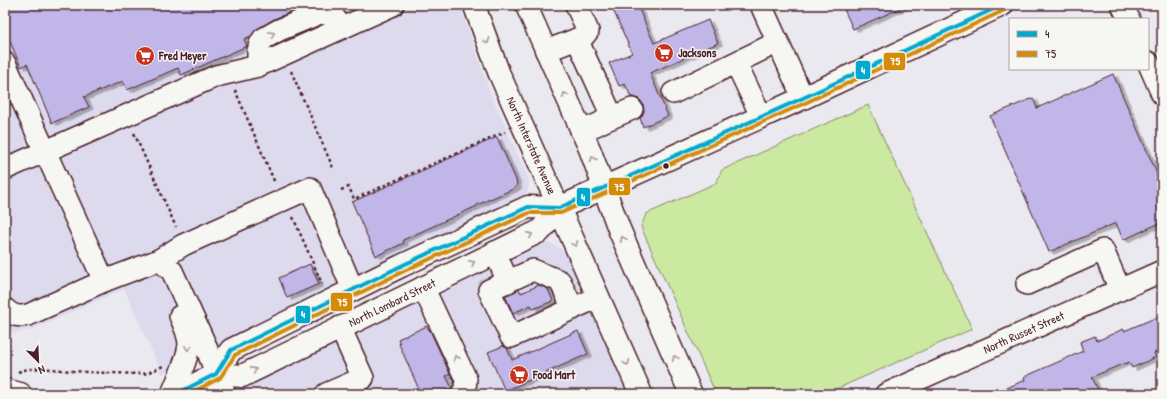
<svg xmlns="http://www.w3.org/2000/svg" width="1167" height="399" viewBox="0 0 1167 399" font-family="'Patrick Hand',sans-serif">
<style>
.built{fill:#dedaed}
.green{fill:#cbe9a0;stroke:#8a8466}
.building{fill:#c0b6e7;stroke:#4a1f2b;filter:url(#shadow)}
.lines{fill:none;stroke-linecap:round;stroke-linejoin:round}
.minor-casing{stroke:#4a1f2b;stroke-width:24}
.major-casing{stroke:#4a1f2b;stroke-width:25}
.highway-casing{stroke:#4a1f2b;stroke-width:25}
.path{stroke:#4a1f2b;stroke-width:2.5;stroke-dasharray:3 3;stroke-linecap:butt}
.minor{stroke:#f6f6f2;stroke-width:21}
.major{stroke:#f6f6f2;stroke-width:22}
.highway{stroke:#f6f6f2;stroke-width:22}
.bus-1-casing{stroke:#f6f6f2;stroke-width:7}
.bus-2-casing{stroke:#f6f6f2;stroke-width:7}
.bus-1{stroke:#00a9ce;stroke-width:4}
.bus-2{stroke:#d48b09;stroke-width:4}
.oneway{stroke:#a99598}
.bus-dot{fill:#4a1f2b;stroke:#f6f6f2;stroke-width:1.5}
.labels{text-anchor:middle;stroke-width:3;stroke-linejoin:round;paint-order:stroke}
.poi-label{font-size:12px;font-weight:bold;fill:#4a1f2b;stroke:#f6f6f2;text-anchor:start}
.street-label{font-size:12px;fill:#4a1f2b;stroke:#f6f6f2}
.line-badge{stroke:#f6f6f2;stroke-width:1.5}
.badge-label{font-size:11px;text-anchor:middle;font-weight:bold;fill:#fff}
</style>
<defs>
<filter id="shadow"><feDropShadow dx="4.5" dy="2.5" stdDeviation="0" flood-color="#0004"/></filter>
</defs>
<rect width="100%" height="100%" fill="#ebe9f0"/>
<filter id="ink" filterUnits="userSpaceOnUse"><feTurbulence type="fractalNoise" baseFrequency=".025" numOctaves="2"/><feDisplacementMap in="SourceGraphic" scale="8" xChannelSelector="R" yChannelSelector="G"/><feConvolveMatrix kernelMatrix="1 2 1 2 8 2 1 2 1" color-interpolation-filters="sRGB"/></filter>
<g filter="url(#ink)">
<path class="built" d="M5,5H460L490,92L529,180V186L527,192L521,199L515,202L162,374L124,289L31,330L15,333L5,331Z
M550,243L563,250L576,267L634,394H530L526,384L504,394H243L245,387L540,244Z"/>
<path class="green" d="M868,105L972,329L825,394H716L641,227L646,214L716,183L722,170Z"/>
<path class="building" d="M5,5H308L274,19L257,29L251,36L244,39L247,46L181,75L178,68L127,90L123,81L84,97L89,107L52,123L27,64L21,67L5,30Z
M611,5H637L654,43L708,20L718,43L650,73L668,116L643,127L640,118L642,116L644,111L643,104L639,99L634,97H631L625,84L619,86L609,63L632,53Z
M842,5H908L853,29Z
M1113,74L1162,185V222L1123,240L1116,223L1049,252L990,116L1033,98L1037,108Z
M497,137L516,180L517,186L513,189L477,205V206L403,240L404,243L376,256L352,202Z
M310,264L319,284L287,298L279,278Z
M539,285L548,289L553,301L533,309L531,305L513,313L505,296L519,289L521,293Z
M1162,315V350L1154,353L1156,357L1132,368L1129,362L1126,364L1125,363L1092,377L1100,394H993L1025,380L1024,377L1083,351L1080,342L1095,336L1097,341L1123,329L1124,331Z
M427,326L429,330H430L450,374L446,376L452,388L437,394H421L399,344L400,343L398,339Z
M578,331L588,354L505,391L488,352L503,346L507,348L512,360Z"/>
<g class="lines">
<g class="minor-casing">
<g id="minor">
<path id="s1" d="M474,5L499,73L559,208"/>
<path d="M526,5L590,150L604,188"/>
<path d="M576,5L588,31L584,36L577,39"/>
<path d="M761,5L803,98"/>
<path d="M1122,5L1129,19"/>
<path d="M546,51L577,39L610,112C606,124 592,126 581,131"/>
<path d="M1148,62L1162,94"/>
<path d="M5,63L104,281"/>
<path d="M736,63L761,116"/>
<path d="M258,66V51L260,44L263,39L279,30L320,13L327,14L334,17L342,28"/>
<path d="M673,93L778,42"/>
<path d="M604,121L632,109"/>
<path d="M5,169L216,76L258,66L393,5"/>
<path d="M495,252L508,282"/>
<path d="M159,260L172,271L205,344L216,374L225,394"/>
<path d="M1027,284L1103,250L1120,290"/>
<path d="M423,287L466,379L465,389L462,394"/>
<path d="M5,309C12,316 19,317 28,315L104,281L159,260L183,245L310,188L353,290"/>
<path d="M573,309L560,281L533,270L489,290L511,337L598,297"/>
<path d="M172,394C177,381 189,356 189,343C188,333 184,325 180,316"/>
<path d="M326,394L363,378L340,327"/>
<path id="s2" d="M886,394L1162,271"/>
</g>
</g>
<g class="major-casing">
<g id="major">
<path d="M604,188L619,229L691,394"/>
<path d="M559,208L641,394"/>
<path d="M216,374L231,350L401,266L528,207L559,208"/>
<path id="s3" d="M176,394L216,374L242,376L540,231L559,208L803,98L1002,5"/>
</g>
</g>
<g class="highway-casing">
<path id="highway" d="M5,390L20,394"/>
</g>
<path class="path" d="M291,71L333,168
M235,90L275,183
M134,133L176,227
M341,190L349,187L354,199L505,132
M293,217L322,284
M18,372C36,365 54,370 73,371C96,373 118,373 141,374L148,373L163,366"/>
<use href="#minor" class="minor"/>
<use href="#major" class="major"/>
<use href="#highway" class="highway"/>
<g class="bus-1-casing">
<path id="bus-1" d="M176,394L216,374L231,350L401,266L528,207L559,208L803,98L1002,5"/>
</g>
<g class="bus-2-casing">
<path id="bus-2" d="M189,394L220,378L235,355L404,271L529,213H561L805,103L1005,10"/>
</g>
<use href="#bus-1" class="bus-1"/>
<use href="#bus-2" class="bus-2"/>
</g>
<defs><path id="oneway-chevron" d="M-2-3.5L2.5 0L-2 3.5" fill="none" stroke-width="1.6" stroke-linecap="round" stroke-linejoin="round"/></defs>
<g class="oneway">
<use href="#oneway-chevron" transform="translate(272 34) rotate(-30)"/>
<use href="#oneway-chevron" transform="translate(487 41) rotate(69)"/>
<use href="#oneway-chevron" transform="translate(565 95) rotate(-114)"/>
<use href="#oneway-chevron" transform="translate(593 159) rotate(-110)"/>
<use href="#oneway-chevron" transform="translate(530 235) rotate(-26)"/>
<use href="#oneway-chevron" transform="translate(623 239) rotate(-114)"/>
<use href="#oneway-chevron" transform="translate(575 244) rotate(66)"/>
<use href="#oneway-chevron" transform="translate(472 263) rotate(-26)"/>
<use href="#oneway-chevron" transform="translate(188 348) rotate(98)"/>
<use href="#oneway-chevron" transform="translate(456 358) rotate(-115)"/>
<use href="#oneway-chevron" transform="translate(675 358) rotate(-114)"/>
<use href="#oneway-chevron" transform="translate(627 363) rotate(66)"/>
<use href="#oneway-chevron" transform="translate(254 370) rotate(-26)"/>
</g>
</g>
<defs>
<g id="supermarket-disc" transform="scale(1)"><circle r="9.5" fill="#c8321e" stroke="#f6f6f2"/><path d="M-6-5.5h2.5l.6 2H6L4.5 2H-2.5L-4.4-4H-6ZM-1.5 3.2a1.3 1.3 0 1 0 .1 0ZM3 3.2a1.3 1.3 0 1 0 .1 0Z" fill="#fff"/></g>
</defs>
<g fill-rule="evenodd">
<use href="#supermarket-disc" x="664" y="53"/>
<use href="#supermarket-disc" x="145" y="56"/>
<use href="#supermarket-disc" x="519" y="375"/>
</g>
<circle class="bus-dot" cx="666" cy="166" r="3.5"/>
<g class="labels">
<g class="poi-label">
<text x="678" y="57">Jacksons</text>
<text x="159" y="60">Fred Meyer</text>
<text x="533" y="379">Food Mart</text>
</g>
<g class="street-label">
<text dy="4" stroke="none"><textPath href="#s1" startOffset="152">North Interstate Avenue</textPath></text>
<text dy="4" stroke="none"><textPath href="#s3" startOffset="238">North Lombard Street</textPath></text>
<text dy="4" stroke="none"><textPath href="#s2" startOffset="151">North Russet Street</textPath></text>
</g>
</g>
<g class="line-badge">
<rect x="883" y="52" width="23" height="19" rx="4" fill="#d48b09"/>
<rect x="855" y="60" width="16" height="20" rx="4" fill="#00a9ce"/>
<rect x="608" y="177" width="23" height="19" rx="4" fill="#d48b09"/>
<rect x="576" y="187" width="15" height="20" rx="4" fill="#00a9ce"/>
<rect x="330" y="292" width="23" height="20" rx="4" fill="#d48b09"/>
<rect x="295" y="305" width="16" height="19" rx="4" fill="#00a9ce"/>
</g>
<g class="badge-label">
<text x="895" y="65">75</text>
<text x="863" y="74">4</text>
<text x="619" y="191">75</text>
<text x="583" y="201">4</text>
<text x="342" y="306">75</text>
<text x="303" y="318">4</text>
</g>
<rect width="1167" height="399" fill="none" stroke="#f6f6f2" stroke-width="20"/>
<rect x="10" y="10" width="1147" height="379" fill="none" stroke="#4a1f2b" stroke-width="1.5" filter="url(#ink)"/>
<rect x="1009" y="18" width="140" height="52" fill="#f6f6f2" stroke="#b1a0a2"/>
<rect x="1017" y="31" width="20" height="6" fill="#00a9ce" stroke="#b1a0a2"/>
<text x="1045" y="38" font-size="12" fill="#4a1f2b">4</text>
<rect x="1017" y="51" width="20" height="6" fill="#d48b09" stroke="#b1a0a2"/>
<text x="1045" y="58" font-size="12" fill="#4a1f2b">75</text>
<g transform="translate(38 361) rotate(156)" stroke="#f6f6f2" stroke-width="3" paint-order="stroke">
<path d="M0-3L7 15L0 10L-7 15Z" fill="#4a1f2b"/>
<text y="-6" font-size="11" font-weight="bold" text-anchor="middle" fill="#4a1f2b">N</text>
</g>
</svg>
